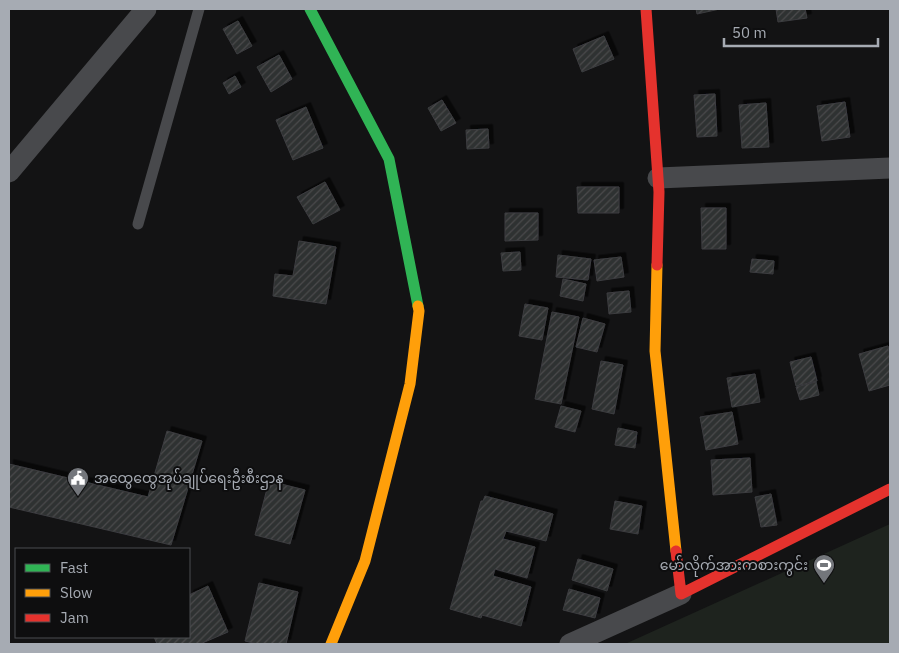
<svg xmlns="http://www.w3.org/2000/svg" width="899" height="653" viewBox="0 0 899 653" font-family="'IBM Plex Sans','Noto Sans Myanmar',sans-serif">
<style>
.pitch{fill:#1e231e}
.building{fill:url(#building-hatch);stroke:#3c3d40;filter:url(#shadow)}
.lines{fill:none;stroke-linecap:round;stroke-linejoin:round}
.lane{stroke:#48494c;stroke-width:11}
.street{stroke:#48494c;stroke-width:21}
.fast{stroke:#30b455;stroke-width:11}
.slow{stroke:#ff9f0a;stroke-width:11}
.jam{stroke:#e5322d;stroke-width:11}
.labels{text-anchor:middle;stroke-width:4;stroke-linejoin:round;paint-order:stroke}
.poi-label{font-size:14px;fill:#a6abb3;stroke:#0e0e0f;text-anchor:start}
</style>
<defs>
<pattern id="building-hatch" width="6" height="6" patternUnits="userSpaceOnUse" patternTransform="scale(1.25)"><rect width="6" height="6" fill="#2f3031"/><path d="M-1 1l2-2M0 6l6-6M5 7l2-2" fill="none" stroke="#4a4b4c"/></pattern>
<filter id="shadow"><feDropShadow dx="4.5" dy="-4.5" stdDeviation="0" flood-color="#0009"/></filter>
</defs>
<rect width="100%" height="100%" fill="#131314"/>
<path class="pitch" d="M890,524V644H625Z"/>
<path class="building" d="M696,9H720L697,14Z
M776,9H805L807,18L778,22Z
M238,21L252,46L237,54L223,29Z
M604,36L614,59L582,72L573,49Z
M279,55L292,79L271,92L257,67Z
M235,76L241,87L229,94L223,83Z
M715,94L717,136L697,137L694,95Z
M442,100L456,123L441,131L428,108Z
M845,102L850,137L822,141L817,106Z
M766,103L769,147L742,148L739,105Z
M306,107L323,148L293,160L276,120Z
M488,129L489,148L467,149L466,130Z
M325,182L340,210L313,224L297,197Z
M577,187H619V213H578Z
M701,208H726V249H702Z
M505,213H538V240L505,241Z
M299,241L336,247L326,304L273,296L275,274L293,276Z
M520,252L521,270L503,271L501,253Z
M558,255L591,259L588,280L556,277Z
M621,257L624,277L597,281L594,260Z
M752,259L774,261L773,274L750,272Z
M563,279L586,284L583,301L560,296Z
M629,291L631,312L609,314L607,293Z
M525,304L548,308L542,340L519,336Z
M552,312L579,317L561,404L535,399Z
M583,318L605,324L597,352L576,347Z
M888,346L890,355V385L869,391L859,354Z
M811,357L817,381L796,386L790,362Z
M601,361L623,365L614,414L592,409Z
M755,374L760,402L732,407L727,378Z
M816,382L819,395L800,400L796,387Z
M561,406L581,411L575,432L555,427Z
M732,412L738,444L706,450L700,417Z
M618,428L637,432L635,448L615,445Z
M167,431L202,441L171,545L9,507V464L148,497Z
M750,458L752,492L713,495L711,460Z
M269,481L305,490L290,544L255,535Z
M771,494L777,525L761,527L755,497Z
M485,496L553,514L546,541L506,531L503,539L535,547L527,578L495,569L493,576L531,587L521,626L482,615L481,618L450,609L481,501H483Z
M615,501L642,506L638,534L610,529Z
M578,559L613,569L607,591L572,580Z
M259,583L298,592L286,644H257L245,641Z
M208,586L228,632L200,644H157L154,637H189V595Z
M569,589L600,598L595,618L563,610Z"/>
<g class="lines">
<path class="lane" d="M138,224L199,9"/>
<path class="street" d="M9,172L146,9
M658,178L890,168
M570,644L681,594"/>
<path class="fast" d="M310,9L389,159L418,306"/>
<path class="slow" d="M657,265L655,351L676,551
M331,644L365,561L410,384L419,311L418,306"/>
<path class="jam" d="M646,9L659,192L657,265
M676,551L681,594L890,489"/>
</g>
<defs>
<g id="civic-pin" transform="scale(1.125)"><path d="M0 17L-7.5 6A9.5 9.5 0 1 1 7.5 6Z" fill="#73767b" stroke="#0e0e0f"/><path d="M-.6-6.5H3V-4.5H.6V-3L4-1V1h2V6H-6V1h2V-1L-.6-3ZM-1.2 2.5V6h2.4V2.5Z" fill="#fff"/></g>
<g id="stadium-pin" transform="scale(1.125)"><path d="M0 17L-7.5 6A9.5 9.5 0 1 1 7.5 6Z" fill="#73767b" stroke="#0e0e0f"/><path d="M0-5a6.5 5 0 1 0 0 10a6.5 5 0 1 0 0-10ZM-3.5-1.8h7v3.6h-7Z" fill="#fff"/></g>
</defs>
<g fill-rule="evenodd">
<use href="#civic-pin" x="78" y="478"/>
<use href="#stadium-pin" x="824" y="565"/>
</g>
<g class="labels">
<g class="poi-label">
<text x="94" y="483">အထွေထွေအုပ်ချုပ်ရေးဦးစီးဌာန</text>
<text x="808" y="570" text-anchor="end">မော်လိုက်အားကစားကွင်း</text>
</g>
</g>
<rect width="899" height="653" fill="none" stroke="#a6abb3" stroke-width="20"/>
<rect x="15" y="548" width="175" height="90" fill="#0e0e0f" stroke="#4b4d51"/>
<rect x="25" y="564" width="25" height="8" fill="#30b455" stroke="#4b4d51"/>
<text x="60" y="573" font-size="15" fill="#a6abb3">Fast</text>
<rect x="25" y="589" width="25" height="8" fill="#ff9f0a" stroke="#4b4d51"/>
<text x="60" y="598" font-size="15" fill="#a6abb3">Slow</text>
<rect x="25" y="614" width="25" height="8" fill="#e5322d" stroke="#4b4d51"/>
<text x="60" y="623" font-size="15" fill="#a6abb3">Jam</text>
<path d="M724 38v8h154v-8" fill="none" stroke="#a6abb3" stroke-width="2.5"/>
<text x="732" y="38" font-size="15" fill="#a6abb3" stroke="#0e0e0f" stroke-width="4" paint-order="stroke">50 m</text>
</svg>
